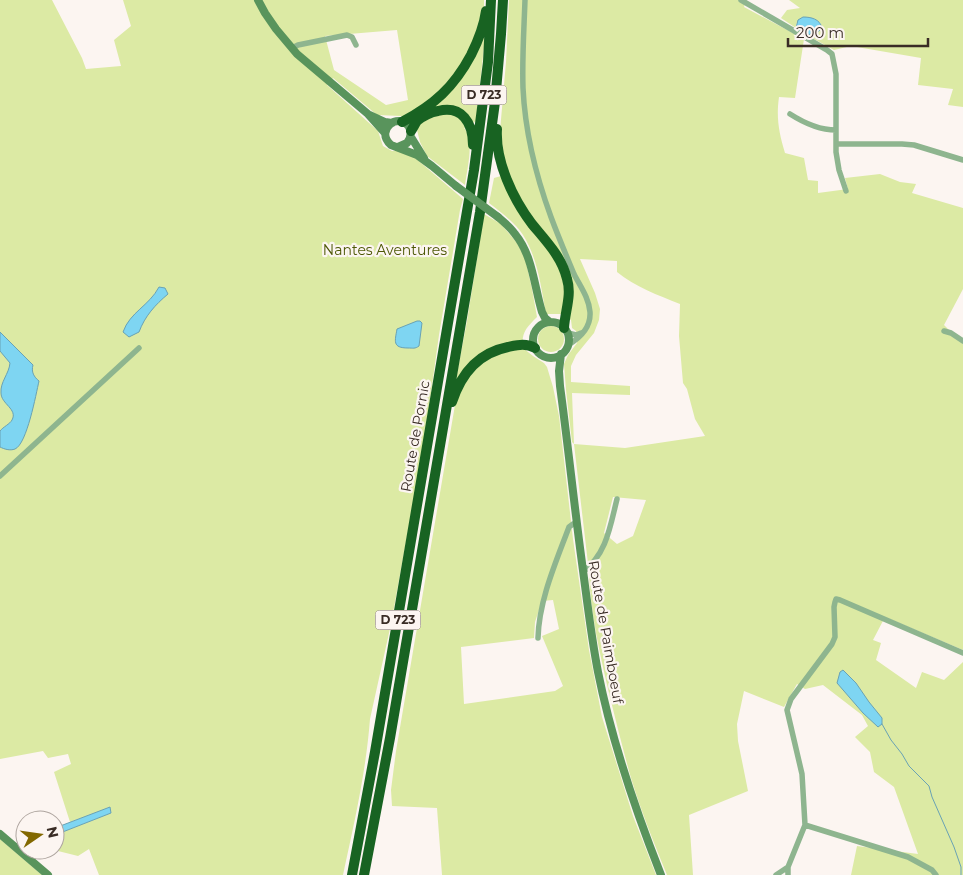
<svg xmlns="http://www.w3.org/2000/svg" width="963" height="875" viewBox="0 0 963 875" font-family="Montserrat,sans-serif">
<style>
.green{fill:#dceaa4;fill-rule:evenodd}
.water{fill:#7ed5f2;stroke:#69a2b4}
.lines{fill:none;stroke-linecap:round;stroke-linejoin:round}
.stream{stroke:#69a2b4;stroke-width:1}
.street{stroke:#8eb58f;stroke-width:5.5}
.secondary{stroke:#59945c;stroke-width:8}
.highway{stroke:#186322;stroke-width:10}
.secondary-bridge{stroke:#59945c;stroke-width:8}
.labels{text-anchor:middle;stroke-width:4.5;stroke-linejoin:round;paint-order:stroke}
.shield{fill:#fcf5f1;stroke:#746862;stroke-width:1}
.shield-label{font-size:12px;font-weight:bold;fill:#392c25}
.park-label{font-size:14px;fill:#4d5805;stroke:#fcf5f1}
.street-label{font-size:14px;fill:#392c25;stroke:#fcf5f1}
</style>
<rect width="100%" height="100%" fill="#fcf5f1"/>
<path class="green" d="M0,0H52L82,58L86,69L121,66L114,40L131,26L123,0H484V47L476,121L464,128C475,140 467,169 465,185L427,156L420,142L417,130L401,116L377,115L333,78L327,85L378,131L383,146L392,151L406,150L463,199L460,210L439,335L424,443L391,624L370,719C366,772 354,824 343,875H99L89,849L78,856L54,850H55V835L111,813L109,808L70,822L54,772L71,764L68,754L48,758L43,751L0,759ZM397,30L408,100L386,105L334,70L325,36Z
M509,0H746L744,7L804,39L795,98L779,97C776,118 779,133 785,153L804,158L808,180L818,181V193L848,189L845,178L880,174L900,182L916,184L912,193L963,208V289L944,325L963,344V650L885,617L873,640L881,643L876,660L916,688L922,672L944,680L963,662V875H851L857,846L918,854L894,787L874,772L870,752L855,737L868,726L862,715L823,685L805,689L797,684L784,707L744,691L737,724L738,741L748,791L689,815L693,875H667C654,843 641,811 631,778C623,750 616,721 609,693C600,655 590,611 589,572L574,444L572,442L566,390L564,364L568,355L577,343L576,331L572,328L571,320L561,314H546C541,287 538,259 523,235C515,223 501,212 489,203L494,178L508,174L503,158L500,131L506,62ZM580,259L617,261V272C635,287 658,295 680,304L679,336L683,383L687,389L695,419L705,436L625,448L574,444L572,393L630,395V386L571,382V366L576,355L594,333L599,320L600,309L595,293ZM613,497L646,500L633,536L617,544L604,533Z
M789,0H963V107L948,105L953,89L918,85L921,58L851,46L834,50L807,35L818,32L821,24C815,19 809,16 801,18L797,22L796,28L781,18L787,10L800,8Z
M484,214L501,224L517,243L525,258L532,289L537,317C526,328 521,333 523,348L533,356L544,363L547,367L553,387L559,416L573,539L589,650L602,717L633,816L656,875H442L437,808L392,806L391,790L396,751L455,405L456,379L467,321ZM553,600L559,629L542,636L563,686L555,691L464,704L461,647L534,638L535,622L542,601Z
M538 339a13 13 0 1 1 26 0a13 13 0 1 1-26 0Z
M0,839L42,875H0Z"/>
<path class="water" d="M803,17C811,17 820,19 822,28L818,32L807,35L796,28L798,20Z
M159,287L165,288L168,294C155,305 145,316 139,332L129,337L123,332C130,312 149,306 159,287Z
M417,321H420L422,323L419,346C415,349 413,348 408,348C392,348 395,341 397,329Z
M0,332L33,365C31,372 34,377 39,381C36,394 27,444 15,449C10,451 4,449 0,447V431C3,427 10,424 12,420C18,409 1,404 1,393C0,382 9,374 10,363L0,351Z
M843,670L856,683L869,702L882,718V724L878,727L863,713L837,683L840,672Z
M110,807L111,813L55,835V828Z"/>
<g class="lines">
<path class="stream" d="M882,724L891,740L902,754L909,766L929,786L932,797L954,847L961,867V875"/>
<path class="street" d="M525,0C524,29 522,58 523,88C525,131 536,176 551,217C558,236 566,255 574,274C580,286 589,298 590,312C591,327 580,338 568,345
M741,0L827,50L832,54L836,74V152L839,170L846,191
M292,48L298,45L347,35L352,37L356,45
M790,114C804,123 819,130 836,130
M836,144H902L914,145L963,160
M944,331L951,333L963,341
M568,333L576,335L581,333
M0,476L139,348
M583,572C607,553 610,527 617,499
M538,638C539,600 556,562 569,527L573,524L577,523
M805,825L908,857L932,870L936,875
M776,875L788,867
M788,875V867L805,825L802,774L787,710L791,699L832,644L835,637L834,607L835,602L836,599L840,600L963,653"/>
<path class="secondary" d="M258,0L265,13L276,29L297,54L368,114L385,133
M370,115L385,122L392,123
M411,137L424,158
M398,147L407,143C411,138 412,133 409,127C399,111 374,130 391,145L417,155L432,166L456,186
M498,217C504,222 510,227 515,234C533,256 534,286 542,312L545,318L550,322
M533 340a18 18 0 1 1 36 0a18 18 0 1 1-36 0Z
M561,354L559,371L560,386C568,445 574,504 582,563C587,600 591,636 598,672C612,742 635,809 661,875
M0,834L48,875"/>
<path class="highway" d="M402,122C434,105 454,87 471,55C478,41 484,26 486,11
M497,129C495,161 513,199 532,224C546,241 562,257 567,279C572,295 565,311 564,328
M411,131C413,128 415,124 417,121C423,116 431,112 438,111C462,105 473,123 473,145
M452,402C461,374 478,353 508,347C518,345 526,343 535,348
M352,875L375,752L474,170L488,62L491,0
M364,875L390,738L480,212L495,102L501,34L503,0"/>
<path class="secondary-bridge" d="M456,186L498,217"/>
</g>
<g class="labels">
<g class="shield">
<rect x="461.5" y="85.5" width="45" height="19" rx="4"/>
<rect x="375.5" y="610.5" width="45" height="19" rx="4"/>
</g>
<g class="shield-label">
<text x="484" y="99">D 723</text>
<text x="398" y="624">D 723</text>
</g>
<g class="park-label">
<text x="385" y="255">Nantes Aventures</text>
</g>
<g class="street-label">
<text transform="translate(415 436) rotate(-80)" y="5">Route de Pornic</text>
<text transform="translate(606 632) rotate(80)" y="5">Route de Paimboeuf</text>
</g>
</g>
<g transform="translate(40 835) rotate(77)"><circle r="24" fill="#fcf5f1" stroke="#aea59f"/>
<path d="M0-4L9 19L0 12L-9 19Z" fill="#826800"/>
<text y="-8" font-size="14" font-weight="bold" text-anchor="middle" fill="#392c25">N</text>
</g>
<path d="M788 38v8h140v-8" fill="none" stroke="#392c25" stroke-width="2.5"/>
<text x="796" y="38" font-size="15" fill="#392c25" stroke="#fcf5f1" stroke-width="4" paint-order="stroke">200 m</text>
</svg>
